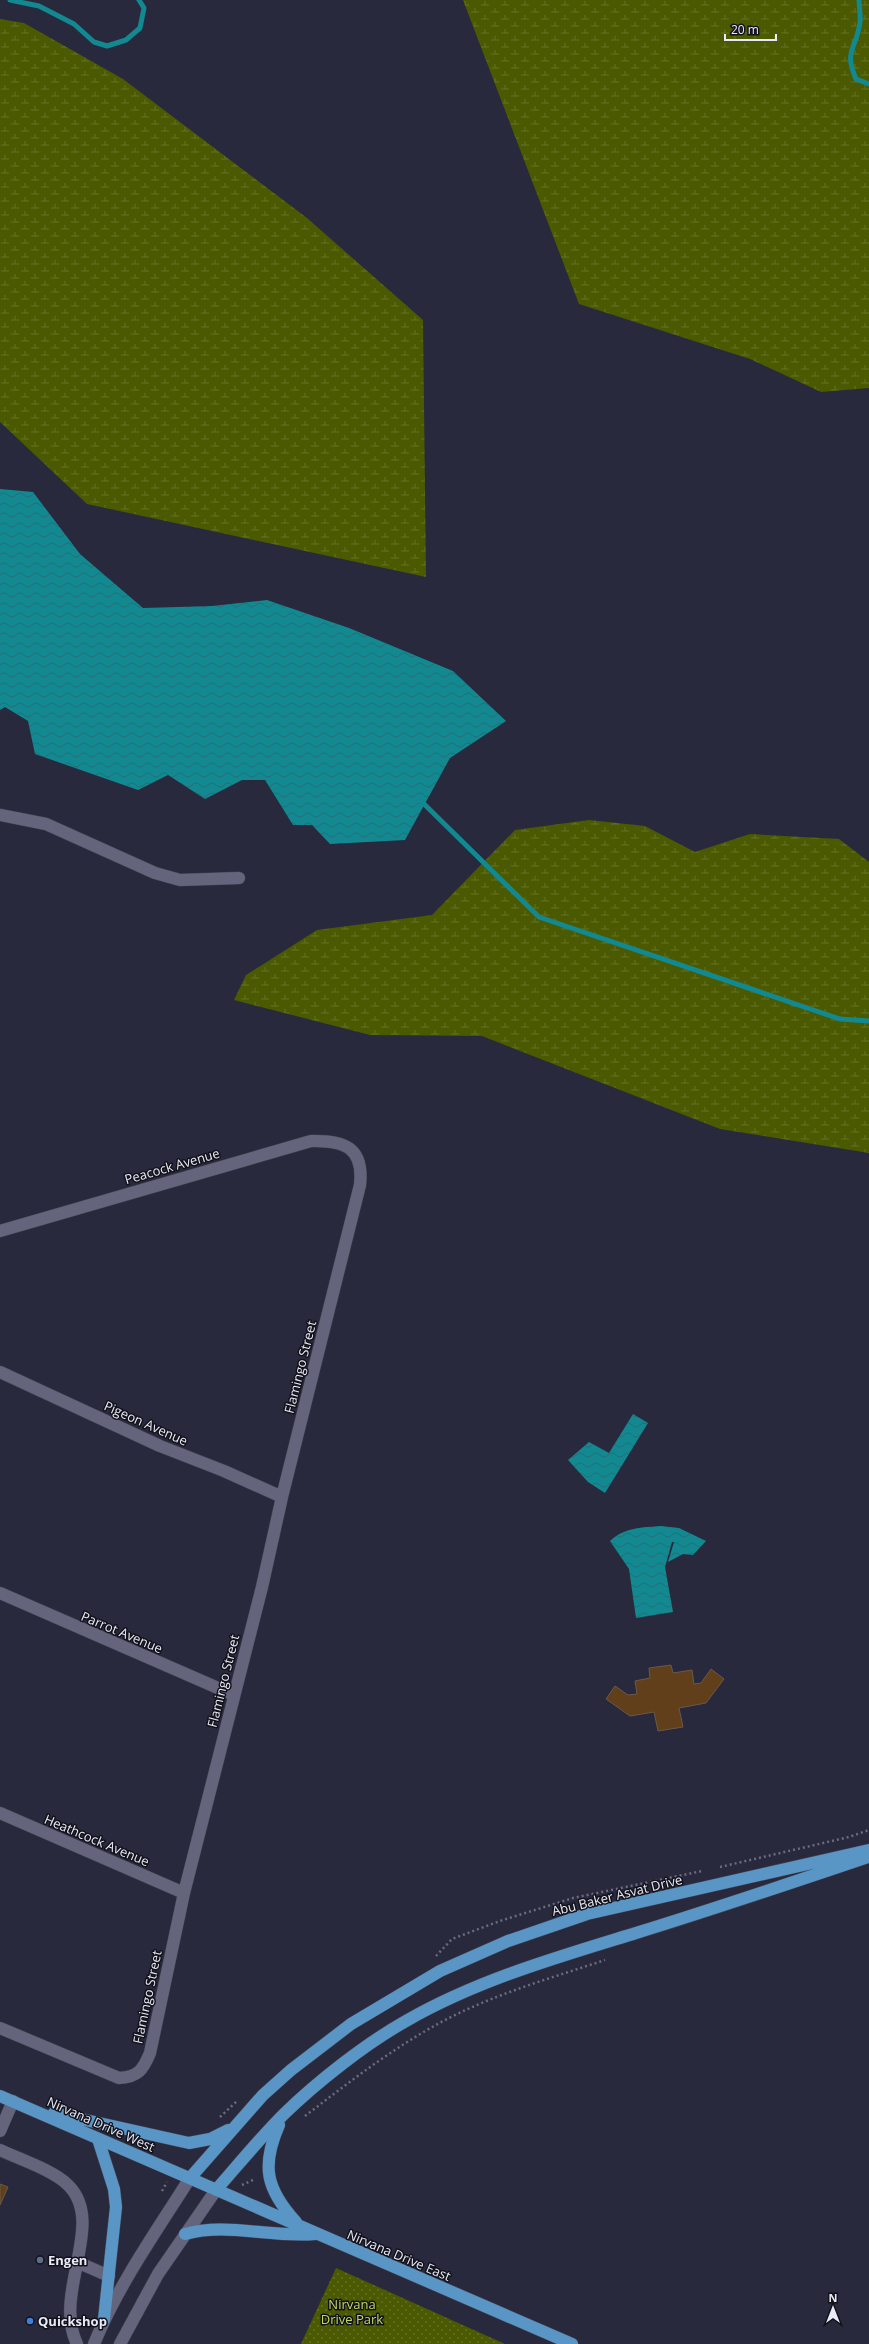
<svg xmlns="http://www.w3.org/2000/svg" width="869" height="2344" viewBox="0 0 869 2344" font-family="'Open Sans',sans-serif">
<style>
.grass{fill:url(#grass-dots)}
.wetland{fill:url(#wetland-marsh)}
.water{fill:url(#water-waves)}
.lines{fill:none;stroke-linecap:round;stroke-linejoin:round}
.stream{stroke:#128891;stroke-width:5}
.building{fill:#613f1a;stroke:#6b5947}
.minor-casing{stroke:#454556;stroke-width:13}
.major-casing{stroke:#454556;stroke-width:13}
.path{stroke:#6b6c7d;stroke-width:2.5;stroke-dasharray:2 3;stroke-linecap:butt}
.minor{stroke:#64657c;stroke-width:12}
.major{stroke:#5996c6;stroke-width:12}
.service-dot{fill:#5c6f8a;stroke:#12121b;stroke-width:1.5}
.shop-dot{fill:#3f7fe0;stroke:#12121b;stroke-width:1.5}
.labels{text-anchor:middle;stroke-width:3;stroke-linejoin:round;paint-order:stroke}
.street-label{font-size:13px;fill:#e9eaf7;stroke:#12121b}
.poi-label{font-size:13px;font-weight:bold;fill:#e9eaf7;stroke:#12121b;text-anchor:start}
.park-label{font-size:13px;fill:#c0d963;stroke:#12121b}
</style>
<defs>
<pattern id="grass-dots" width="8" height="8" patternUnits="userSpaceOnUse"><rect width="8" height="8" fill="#4b5900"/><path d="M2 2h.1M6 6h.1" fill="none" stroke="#657126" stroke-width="1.8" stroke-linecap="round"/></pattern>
<pattern id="wetland-marsh" width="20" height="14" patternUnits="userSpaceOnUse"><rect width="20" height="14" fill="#4b5900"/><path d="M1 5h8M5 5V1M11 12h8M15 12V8" fill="none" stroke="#657126"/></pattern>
<pattern id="water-waves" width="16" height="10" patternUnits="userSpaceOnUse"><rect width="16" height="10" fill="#128891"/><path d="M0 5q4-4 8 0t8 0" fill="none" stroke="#276e75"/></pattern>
</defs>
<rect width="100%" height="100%" fill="#28293c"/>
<path class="grass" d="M336,2268L505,2344H301Z"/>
<path class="wetland" d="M463,0H869V388L821,392L750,359L579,304Z
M0,19L24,23L123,79L307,218L423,320L426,577L87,504L0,422Z
M589,820L645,826L695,852L750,834L839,839L869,862V1153L720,1129L482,1036L370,1035L234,1000L246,975L317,930L432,915L515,830Z"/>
<path class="water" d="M0,489L33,492L80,554L143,608L212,606L267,600L349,628L453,671L506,721L450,758L405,840L330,844L312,825H293L265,780H242L205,799L168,775L138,790L35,754L28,721L5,707L0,710Z
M633,1414L648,1423L605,1493L588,1482L568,1460L589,1442L609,1453Z
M661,1526L679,1528L706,1541L693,1555L683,1554L668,1562L674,1542H672L665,1567L673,1612L636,1618L629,1569L610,1541C623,1528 643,1527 661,1526Z"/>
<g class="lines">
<path class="stream" d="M10,0L39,6L74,24L94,42L107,46L126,40L140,28L144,8L139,0
M859,0C859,7 861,15 860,22C857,48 843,50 856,79L869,84
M421,801L539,917L840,1019L869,1021"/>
</g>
<path class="building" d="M671,1665L673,1673L692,1670L694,1684L701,1683L711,1669L724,1679L706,1703L679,1708L683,1727L658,1731L654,1712L630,1716L606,1699L615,1686L628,1695L637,1694L635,1681L650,1678L649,1668Z
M0,2184L8,2187L0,2205Z"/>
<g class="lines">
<g class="minor-casing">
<path id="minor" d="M0,815L46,824L155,873L180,880L239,878
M0,1231L311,1141C345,1140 364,1148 360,1185L282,1497L262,1587L184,1893L150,2053C143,2070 138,2077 119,2078L0,2028
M0,1372L160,1446L224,1471L282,1497
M0,1593L234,1695
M0,1813L184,1893
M0,2131L13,2101
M0,2150C19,2159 53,2170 68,2185C107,2223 52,2293 77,2344
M77,2262L109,2276
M94,2344C118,2285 156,2232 190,2178
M120,2344L158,2274L216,2190"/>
</g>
<g class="major-casing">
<path id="major" d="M0,2096L572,2344
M54,2113L189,2143L210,2139L228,2130
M279,2125C261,2166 266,2189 296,2222
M98,2139L114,2189L116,2207L104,2319
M190,2178L263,2095L291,2070L351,2024L440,1971L508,1941L587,1914L869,1850
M216,2190C238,2165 260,2138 284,2114C317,2082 365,2044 406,2021C477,1980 558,1957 636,1933C714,1909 791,1883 868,1857
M185,2234C226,2222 271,2238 315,2234"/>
</g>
<path class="path" d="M720,1867L849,1837L869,1830
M436,1956L452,1939L500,1921L573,1898L702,1871
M305,2116C352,2080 399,2043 453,2016C502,1992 554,1977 605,1960
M220,2117L237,2101
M242,2185L255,2179
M162,2191L167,2182"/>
<use href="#minor" class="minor"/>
<use href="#major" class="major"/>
</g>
<circle class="service-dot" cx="40" cy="2260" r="4"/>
<circle class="shop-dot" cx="30" cy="2321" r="4"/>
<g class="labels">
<g class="street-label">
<text transform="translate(172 1166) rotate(-16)" y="5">Peacock Avenue</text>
<text transform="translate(300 1367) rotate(-76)" y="5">Flamingo Street</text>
<text transform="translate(146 1423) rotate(24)" y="5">Pigeon Avenue</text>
<text transform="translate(122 1632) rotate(23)" y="5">Parrot Avenue</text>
<text transform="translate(223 1681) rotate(-76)" y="5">Flamingo Street</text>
<text transform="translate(97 1840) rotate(23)" y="5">Heathcock Avenue</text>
<text transform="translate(617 1895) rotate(-14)" y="5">Abu Baker Asvat Drive</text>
<text transform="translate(147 1997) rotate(-78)" y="5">Flamingo Street</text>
<text transform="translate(101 2124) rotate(24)" y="5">Nirvana Drive West</text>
<text transform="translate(399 2255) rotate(23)" y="5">Nirvana Drive East</text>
</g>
<g class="poi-label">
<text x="48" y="2265">Engen</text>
<text x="38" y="2326">Quickshop</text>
</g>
<g class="park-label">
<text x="352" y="2309">Nirvana<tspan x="352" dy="15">Drive Park</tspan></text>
</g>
</g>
<g transform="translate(833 2308)" stroke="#12121b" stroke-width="3" paint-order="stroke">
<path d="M0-3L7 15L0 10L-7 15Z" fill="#e9eaf7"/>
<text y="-6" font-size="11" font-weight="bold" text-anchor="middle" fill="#e9eaf7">N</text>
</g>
<path d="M725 34v6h51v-6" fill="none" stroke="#e9eaf7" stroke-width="2"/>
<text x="731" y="34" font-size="12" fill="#e9eaf7" stroke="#12121b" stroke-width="3" paint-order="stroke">20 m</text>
</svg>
